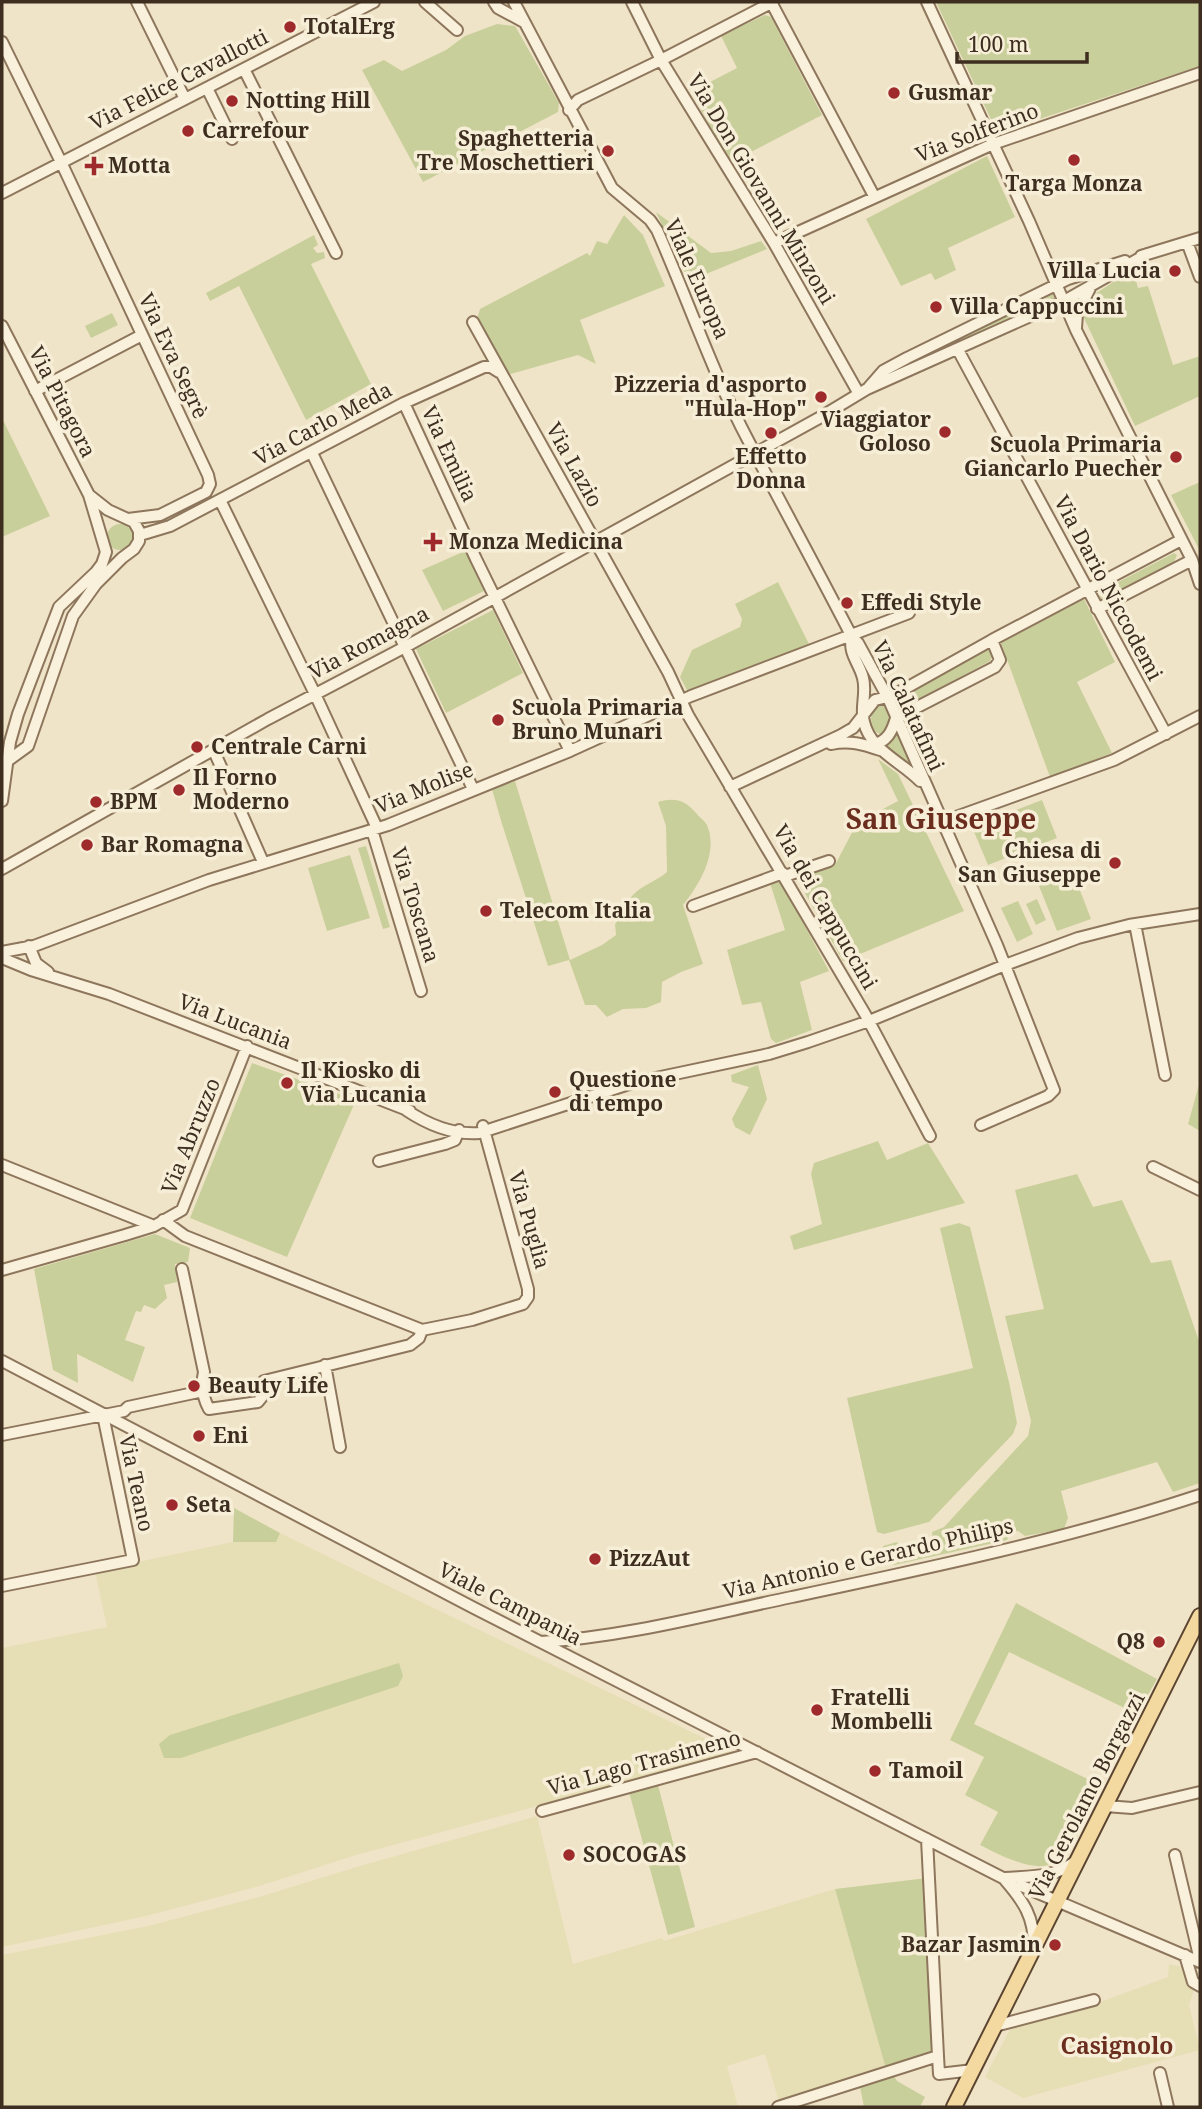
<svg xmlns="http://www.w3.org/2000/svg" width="1202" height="2109" viewBox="0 0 1202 2109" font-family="'Noto Serif',serif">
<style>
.farmland{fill:#e6deb5}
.green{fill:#c9cf9b}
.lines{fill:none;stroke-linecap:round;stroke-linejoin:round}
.minor-casing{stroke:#8d765c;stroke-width:14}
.major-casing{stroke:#5b4430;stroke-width:18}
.minor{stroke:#faf1dc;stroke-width:10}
.major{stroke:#f3d9a0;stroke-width:14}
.poi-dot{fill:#9e2a2b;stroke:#f7eed8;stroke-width:2.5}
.labels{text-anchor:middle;stroke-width:7;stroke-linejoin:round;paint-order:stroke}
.poi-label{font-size:21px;font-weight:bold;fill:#3d2e20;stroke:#f7eed8;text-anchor:start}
.street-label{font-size:21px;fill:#3d2e20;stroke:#f7eed8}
.neighbourhood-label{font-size:23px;font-weight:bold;fill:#6b2e1e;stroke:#f7eed8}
.district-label{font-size:28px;font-weight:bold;fill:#6b2e1e;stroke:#f7eed8}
</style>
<rect width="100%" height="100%" fill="#f0e4c8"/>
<path class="farmland" d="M280,1533L384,1584L735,1753L356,1855L256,1887L146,1916L2,1947V1648L107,1627L95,1571L233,1542H275Z
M537,1816L573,1964L662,1938L664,1941L835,1889L886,2069L779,2102L765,2054L727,2066L738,2107H2V1955L148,1926L259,1897L360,1866Z
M1169,1964L1184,1967L1186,1980L1195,1987L1189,2005L1200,2050L1023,2098L985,2077L1013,2024L1095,2004L1168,1977Z"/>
<path class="green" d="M936,2H1198L1200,8V66L1003,131L995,128Z
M765,15L771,17L822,115L730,163L691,92L737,68L721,36Z
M497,24L515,26L559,103L558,112L423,182L362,70L384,60L402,71L446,50L465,36Z
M987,156L1015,217L948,248L956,270L935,280L931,273L901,286L866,219Z
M656,212L711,253L731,251L761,241L767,249L689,281Z
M624,215L643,235L665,286L580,320L596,364L578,355L507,375L477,319L480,309L587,253L590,256L597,241L607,244Z
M314,235L318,245L313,248L317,253L324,252L325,258L311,264L371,384L306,420L239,286L210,301L206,293Z
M1133,269L1138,288L1148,286L1173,365L1200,356V396L1135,426L1083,316L1095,294Z
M1052,292L1055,300L905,367L903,364Z
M112,313L118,325L91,338L85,326Z
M3,420L50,516L2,537V421Z
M1200,482V551L1171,495Z
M107 537a13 13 0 1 1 26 0a13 13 0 1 1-26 0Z
M465,551L484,591L443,611L422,570Z
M1174,553L1177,555L1174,562L1106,600L1099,598L1101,591Z
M778,582L809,644L688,692L680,677L692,650L740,627L742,619L735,604Z
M1084,599L1115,662L1077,682L1112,753L1050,777L1001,643Z
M493,610L523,673L446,713L416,649Z
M990,648L993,654L990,661L907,706L901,696Z
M878,703H885L890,717L885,734L881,735L873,730C870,719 870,711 878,703Z
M896,731L914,770L882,747Z
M878,759L898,774L964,911L843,961L797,879L835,865L857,823L898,801Z
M515,781L570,960L602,945L616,935L615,924C624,916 624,904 633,895C642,885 657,881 667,872L666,826L658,802C675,797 685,800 696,813C699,817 705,821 707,825C719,853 699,885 683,905L703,964L681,972L662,982L661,1002L646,1008L623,1009L607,1017L596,1005H585L569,960L548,966L502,824L492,789Z
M1042,800L1057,838L988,865L972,827Z
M366,846L390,927L383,929L358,848Z
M350,855L370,918L327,931L308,868Z
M1073,872L1091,919L1057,931L1039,886Z
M780,880L829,971L800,982L812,1030L776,1043L771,1039L761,1002L742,1005L727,950L785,930L770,883Z
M1037,899L1046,920L1036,925L1026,904Z
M1018,901L1033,934L1017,942L1001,908Z
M252,1063L356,1100L287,1257L190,1218Z
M758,1065L767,1099L750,1135L735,1127L732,1119L749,1087L732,1082L731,1075Z
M1200,1081V1131L1188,1124Z
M878,1141L887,1160L928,1143L965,1203L794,1250L790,1236L822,1224L811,1174L814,1163Z
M1077,1174L1093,1207L1122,1200L1151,1263L1171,1260L1200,1344V1483L1173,1492L1157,1462L1061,1491L1068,1518L1064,1529L1025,1536L1018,1531L1011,1532L1007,1540L894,1565L886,1557L883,1546L897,1542L901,1550L933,1540L932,1532L944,1527L1028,1436L1031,1421L1005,1316L1044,1309L1015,1190Z
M959,1223L970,1227L1009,1382L1017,1423L1013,1434L929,1522L884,1534L877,1532L847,1398L973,1368L940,1228Z
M155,1234L190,1248L188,1262L175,1264L177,1282L164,1285L167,1298L155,1309L144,1305L141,1312L136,1311L125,1340L145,1347L133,1382L77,1354L78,1383L53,1370L34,1269Z
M234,1508L280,1533L276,1542H233Z
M1016,1603L1157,1679L1137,1714L1009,1652L974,1724L1102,1786C1063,1858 1068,1891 980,1845L998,1812L965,1795L984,1757L950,1740Z
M399,1663L403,1676L398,1686L181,1758H164L159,1744L170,1735Z
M658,1785L695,1927L668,1935L629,1792Z
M927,1878L936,2053L886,2069L835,1889Z
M894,2076L897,2081L925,2097L920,2107H864L860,2087Z"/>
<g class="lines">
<g class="minor-casing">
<path id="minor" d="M137,2L185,99
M425,2L457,30
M494,2L498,8L524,22
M514,2L612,188L650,220L657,230C688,300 713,374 749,442C783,507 818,571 852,637L858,643L888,698L997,945L1054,1090L1048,1096L981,1125
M632,2L661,60L774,243L859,394
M771,2L874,196
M927,2L1029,221L1076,330L1192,560L1200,584
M2,42L61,162L208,475L210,484L206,492L160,515L128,519
M244,69L336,253
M207,88L232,139
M569,110L578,100L661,60L773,2
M2,193L374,2
M1187,242L1200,277
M774,243L993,144L1200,73
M1141,256L1200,238
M473,322L668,672L688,715L865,1014L930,1136
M2,326L89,495L106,552L102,564L96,572L59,607L18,714L10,742L2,801
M1076,328L1077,314L1090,288
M958,350L1166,734
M869,387L883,371L907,358L1068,279L1125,261
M35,391L142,335
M404,403L476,559L570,751
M312,453L473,789
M220,500L315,694L377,828
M140,535L170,526L404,403L484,367H491L499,372
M1097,609L1192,560
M852,637C848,654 859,662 863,678C867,693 860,708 864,722C870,750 902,762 920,781
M896,718L995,667L1000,660L992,640
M831,744C849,740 863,744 880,750
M872,745C887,742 892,732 896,718
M214,751L263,862
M6,762L28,746L73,616L96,584L122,558L134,549L139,541V531L134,522L108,510L89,495
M730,787L841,735L853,728L875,700L892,696L992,640L1181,540
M942,822L1114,760L1200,716
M372,830L421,991
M2,869L268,719L405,647L819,418L867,389L1064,301L1147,254
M785,876L829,861
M693,906L783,873
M1135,924L1165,1075
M29,946L36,963L48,972
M2,952L34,946L209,880L388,825L570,751L691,696L909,613
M2,958L31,970L109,994L410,1111
M406,1110C427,1124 453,1135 479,1133L632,1083L769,1054L808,1042L869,1021L1005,965L1078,938L1129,925L1200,914
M379,1161L445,1144L455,1140L459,1130
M2,1165L154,1226
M1153,1167L1200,1190
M163,1220L185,1236L422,1330L472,1320L523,1304L528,1297V1289L483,1126
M182,1269L204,1372C201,1385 203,1398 209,1409L258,1402L262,1397L264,1381L410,1345L419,1338L422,1330
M2,1270L125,1235L154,1226L182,1210L247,1046
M2,1361L474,1608L1003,1878L1200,1962
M325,1365L340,1447
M2,1435L124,1411L128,1407L203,1391
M2,1586L133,1560L103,1415
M541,1642C626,1637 710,1614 792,1597C929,1568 1067,1539 1200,1495
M1105,1806L1132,1808L1200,1792
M542,1811L757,1752
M1175,1855L1200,1960
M1005,1878C1031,1876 1055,1878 1076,1861
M1005,1880C1024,1902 1034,1917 1034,1946
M1185,1955L1193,1982L1200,1986
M995,2026L1094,2000
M938,2056L939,2074L973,2070
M1160,2073L1168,2107
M778,2107L938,2056L927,1839"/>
</g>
<g class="major-casing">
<path id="major" d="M954,2107L1200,1616"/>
</g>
<use href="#minor" class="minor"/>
<use href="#major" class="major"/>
</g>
<g class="poi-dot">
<circle cx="290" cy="27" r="7"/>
<circle cx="894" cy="93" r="7"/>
<circle cx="232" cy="101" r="7"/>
<circle cx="188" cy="131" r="7"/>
<circle cx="608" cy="151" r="7"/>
<circle cx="1074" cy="160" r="7"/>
<path d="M90.5 155.5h7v7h7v7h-7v7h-7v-7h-7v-7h7z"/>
<circle cx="1175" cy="271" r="7"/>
<circle cx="936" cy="307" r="7"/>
<circle cx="821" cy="397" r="7"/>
<circle cx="945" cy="432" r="7"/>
<circle cx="771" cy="433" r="7"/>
<circle cx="1176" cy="457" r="7"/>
<path d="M429.5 531.5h7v7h7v7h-7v7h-7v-7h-7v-7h7z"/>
<circle cx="847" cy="603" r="7"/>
<circle cx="498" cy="720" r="7"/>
<circle cx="197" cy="747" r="7"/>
<circle cx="179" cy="790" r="7"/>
<circle cx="96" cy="802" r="7"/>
<circle cx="87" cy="845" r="7"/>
<circle cx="1115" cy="863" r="7"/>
<circle cx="486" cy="911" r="7"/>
<circle cx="287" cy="1083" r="7"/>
<circle cx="555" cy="1092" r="7"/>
<circle cx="194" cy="1386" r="7"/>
<circle cx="199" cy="1436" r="7"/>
<circle cx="172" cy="1505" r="7"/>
<circle cx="595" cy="1559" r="7"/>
<circle cx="1159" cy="1642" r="7"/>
<circle cx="817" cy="1710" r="7"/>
<circle cx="875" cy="1771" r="7"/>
<circle cx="569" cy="1855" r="7"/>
<circle cx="1055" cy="1945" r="7"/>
</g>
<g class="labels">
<g class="poi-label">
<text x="304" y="34">TotalErg</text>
<text x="908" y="100">Gusmar</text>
<text x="246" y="108">Notting Hill</text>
<text x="202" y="138">Carrefour</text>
<text x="594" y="146" text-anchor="end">Spaghetteria<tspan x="594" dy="24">Tre Moschettieri</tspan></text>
<text x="108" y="173">Motta</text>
<text x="1074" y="191" text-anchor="middle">Targa Monza</text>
<text x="1161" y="278" text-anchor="end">Villa Lucia</text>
<text x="950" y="314">Villa Cappuccini</text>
<text x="807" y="392" text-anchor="end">Pizzeria d'asporto<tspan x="807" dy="24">"Hula-Hop"</tspan></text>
<text x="931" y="427" text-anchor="end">Viaggiator<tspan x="931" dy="24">Goloso</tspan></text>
<text x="1162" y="452" text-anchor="end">Scuola Primaria<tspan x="1162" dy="24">Giancarlo Puecher</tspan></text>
<text x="771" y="464" text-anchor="middle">Effetto<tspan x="771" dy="24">Donna</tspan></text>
<text x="449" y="549">Monza Medicina</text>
<text x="861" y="610">Effedi Style</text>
<text x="512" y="715">Scuola Primaria<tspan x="512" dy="24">Bruno Munari</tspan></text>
<text x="211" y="754">Centrale Carni</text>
<text x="193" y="785">Il Forno<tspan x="193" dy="24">Moderno</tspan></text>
<text x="110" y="809">BPM</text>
<text x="101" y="852">Bar Romagna</text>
<text x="1101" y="858" text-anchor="end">Chiesa di<tspan x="1101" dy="24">San Giuseppe</tspan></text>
<text x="500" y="918">Telecom Italia</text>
<text x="301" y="1078">Il Kiosko di<tspan x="301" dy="24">Via Lucania</tspan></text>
<text x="569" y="1087">Questione<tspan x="569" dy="24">di tempo</tspan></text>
<text x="208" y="1393">Beauty Life</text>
<text x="213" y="1443">Eni</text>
<text x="186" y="1512">Seta</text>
<text x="609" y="1566">PizzAut</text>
<text x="1145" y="1649" text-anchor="end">Q8</text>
<text x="831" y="1705">Fratelli<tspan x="831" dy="24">Mombelli</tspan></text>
<text x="889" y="1778">Tamoil</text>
<text x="583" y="1862">SOCOGAS</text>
<text x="1041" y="1952" text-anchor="end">Bazar Jasmin</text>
</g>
<g class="street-label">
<text transform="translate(179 80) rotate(-27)" y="7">Via Felice Cavallotti</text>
<text transform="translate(977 133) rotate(-21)" y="7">Via Solferino</text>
<text transform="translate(761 189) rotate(59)" y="7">Via Don Giovanni Minzoni</text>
<text transform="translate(697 279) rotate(66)" y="7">Viale Europa</text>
<text transform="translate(173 356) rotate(65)" y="7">Via Eva Segrè</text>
<text transform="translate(62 402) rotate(63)" y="7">Via Pitagora</text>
<text transform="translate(323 424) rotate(-28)" y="7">Via Carlo Meda</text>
<text transform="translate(449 454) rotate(65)" y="7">Via Emilia</text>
<text transform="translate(574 465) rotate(61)" y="7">Via Lazio</text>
<text transform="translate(1108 588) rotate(62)" y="7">Via Dario Niccodemi</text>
<text transform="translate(369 643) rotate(-28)" y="7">Via Romagna</text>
<text transform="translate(908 706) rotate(65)" y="7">Via Calatafimi</text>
<text transform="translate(424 788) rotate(-22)" y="7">Via Molise</text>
<text transform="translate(415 905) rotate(73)" y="7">Via Toscana</text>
<text transform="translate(825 907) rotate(60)" y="7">Via dei Cappuccini</text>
<text transform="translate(235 1022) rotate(21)" y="7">Via Lucania</text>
<text transform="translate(191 1136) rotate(-68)" y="7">Via Abruzzo</text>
<text transform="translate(529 1220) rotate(74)" y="7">Via Puglia</text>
<text transform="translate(136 1483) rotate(78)" y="7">Via Teano</text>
<text transform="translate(868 1559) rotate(-13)" y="7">Via Antonio e Gerardo Philips</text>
<text transform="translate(510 1604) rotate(27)" y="7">Viale Campania</text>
<text transform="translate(644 1763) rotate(-15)" y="7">Via Lago Trasimeno</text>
<text transform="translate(1087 1796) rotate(-63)" y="7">Via Gerolamo Borgazzi</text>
</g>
<g class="neighbourhood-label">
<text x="1117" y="2054">Casignolo</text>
</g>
<g class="district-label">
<text x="941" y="829">San Giuseppe</text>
</g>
</g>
<rect width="1202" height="2109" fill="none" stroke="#3d2e20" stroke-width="7"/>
<path d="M957 52v10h130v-10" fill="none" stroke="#3d2e20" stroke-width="3.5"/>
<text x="968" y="52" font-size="21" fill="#3d2e20" stroke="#f7eed8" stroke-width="5" paint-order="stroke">100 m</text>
</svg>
